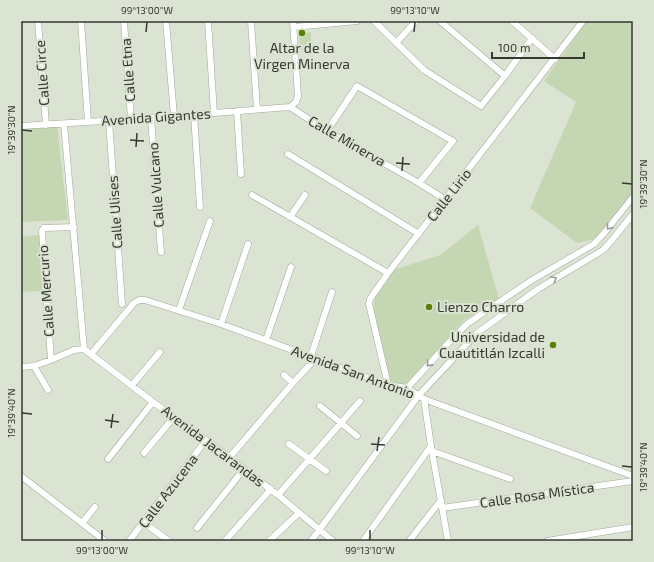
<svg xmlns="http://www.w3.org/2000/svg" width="654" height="562" viewBox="0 0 654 562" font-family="'Exo 2',sans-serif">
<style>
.green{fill:#c5d7b2}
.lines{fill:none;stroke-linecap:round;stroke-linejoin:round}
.minor-casing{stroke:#a0a997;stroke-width:7}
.minor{stroke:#fff;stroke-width:6}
.oneway{stroke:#9a9c98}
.ticks{fill:none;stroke:#353931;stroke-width:1.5}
.poi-dot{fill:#598205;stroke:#dbe4d2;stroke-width:1.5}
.labels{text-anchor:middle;stroke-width:4;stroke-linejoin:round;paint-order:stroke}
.poi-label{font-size:14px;fill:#353931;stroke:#dbe4d2}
.street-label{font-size:14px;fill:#353931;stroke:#dbe4d2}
.neatline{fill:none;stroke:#353931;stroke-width:1.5}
.ticks-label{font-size:10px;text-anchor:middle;fill:#353931}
</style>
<rect width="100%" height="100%" fill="#dbe4d2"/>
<path class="green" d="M587,21H633V192L595,239L577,243L530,208L576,102L544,81Z
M311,32V50H300L299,33Z
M57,126L68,220L21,222V128Z
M478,225L499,299L464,320L405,386L389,382L373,316L375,295L393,270L440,255Z
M39,235L43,291L21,292V237Z"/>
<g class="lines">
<g class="minor-casing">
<path id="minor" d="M38,21L46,125
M81,21L88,122
M124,21L131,119
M166,21L174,116
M208,21L214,113
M251,21L257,109
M374,21L424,70L481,106L505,76L532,38
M440,21L505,76
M512,21L555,59
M294,27L357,21
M396,43L416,21
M290,107L327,131L419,183L446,200
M290,107L296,102L298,96L293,21
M237,111L241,174
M194,114L200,207
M151,118L161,252
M109,121L122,304
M64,124L84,349
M21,126L151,118L290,107
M327,131L357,86L453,141L419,183
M288,154L419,234
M252,195L388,273
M290,217L305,195
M179,310L210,221
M221,324L248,244
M266,340L291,267
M91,354L134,303L139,300H145L221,324L388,385L407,388L424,399L633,476
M311,356L332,292
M51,360L42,231L44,228L74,227
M34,366L48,390
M21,367L34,366L51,360L74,350L84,349L153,402L206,440L278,495L333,541
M284,375L293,383
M132,385L160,352
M388,385L369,304L370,299L388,273L583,21
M407,388L453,338L467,324L532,280L594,244L605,232L633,197
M424,399L431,446L448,541
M320,406L357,436
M289,444L326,471
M432,451L510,479
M144,453L174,417
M229,458L293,383L316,358
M108,459L153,402
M21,476L105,541
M278,495L360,401
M442,508L633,481
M143,522L169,541
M82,523L95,507
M197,528L244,469
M129,541L206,440
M225,541L271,489
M269,541L299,513
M311,541L419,395L477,333L538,289L603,250L612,240L633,214
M363,541L431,446
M409,541L441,500
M547,541L633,527"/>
</g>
<use href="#minor" class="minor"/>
</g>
<defs><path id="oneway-chevron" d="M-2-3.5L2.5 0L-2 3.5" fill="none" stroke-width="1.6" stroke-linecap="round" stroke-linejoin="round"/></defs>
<g class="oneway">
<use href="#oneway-chevron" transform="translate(609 227) rotate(129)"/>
<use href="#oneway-chevron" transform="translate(554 279) rotate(-31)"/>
<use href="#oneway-chevron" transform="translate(429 364) rotate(132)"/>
</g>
<path class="ticks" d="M146,32L147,22M414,32L415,22M22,130L32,131M130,140L144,141M136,147L137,133M396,163L410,164M402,171L403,157M622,183L632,184M22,413L32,414M105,420L119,422M111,428L113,414M371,444L385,445M377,451L379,437M622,466L632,467M102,540V530M370,540V530"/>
<g class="poi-dot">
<circle cx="302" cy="33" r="4"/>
<circle cx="429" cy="307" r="4"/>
<circle cx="553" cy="345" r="4"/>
</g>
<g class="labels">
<g class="poi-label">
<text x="302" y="53">Altar de la<tspan x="302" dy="16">Virgen Minerva</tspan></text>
<text x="437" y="312" text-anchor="start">Lienzo Charro</text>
<text x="545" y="342" text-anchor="end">Universidad de<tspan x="545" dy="16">Cuautitlán Izcalli</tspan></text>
</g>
<g class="street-label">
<text transform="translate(128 70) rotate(-94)" y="5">Calle Etna</text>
<text transform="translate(42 73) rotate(-94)" y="5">Calle Circe</text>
<text transform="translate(156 117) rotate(-4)" y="5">Avenida Gigantes</text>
<text transform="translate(347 141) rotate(30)" y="5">Calle Minerva</text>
<text transform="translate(156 185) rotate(-94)" y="5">Calle Vulcano</text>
<text transform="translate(449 195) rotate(-52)" y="5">Calle Lirio</text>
<text transform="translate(115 212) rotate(-94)" y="5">Calle Ulises</text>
<text transform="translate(46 291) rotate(-94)" y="5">Calle Mercurio</text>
<text transform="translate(353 372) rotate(20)" y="5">Avenida San Antonio</text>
<text transform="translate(213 446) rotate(37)" y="5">Avenida Jacarandas</text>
<text transform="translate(168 491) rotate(-53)" y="5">Calle Azucena</text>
<text transform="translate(537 495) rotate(-8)" y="5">Calle Rosa Mística</text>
</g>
</g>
<rect width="654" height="562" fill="none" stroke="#dbe4d2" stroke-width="44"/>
<path d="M492 52v6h92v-6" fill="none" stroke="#353931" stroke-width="2"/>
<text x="498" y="52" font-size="12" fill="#353931" stroke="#dbe4d2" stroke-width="3" paint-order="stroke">100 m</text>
<rect x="22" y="22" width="610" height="518" class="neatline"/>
<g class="ticks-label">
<text x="147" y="14">99°13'00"W</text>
<text x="415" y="14">99°13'10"W</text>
<text transform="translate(11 130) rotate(-90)" y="4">19°39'30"N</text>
<text transform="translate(643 184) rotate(-90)" y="4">19°39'30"N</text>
<text transform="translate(11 413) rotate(-90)" y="4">19°39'40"N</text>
<text transform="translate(643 467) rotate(-90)" y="4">19°39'40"N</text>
<text x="102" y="554">99°13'00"W</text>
<text x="370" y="554">99°13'10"W</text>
</g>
</svg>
